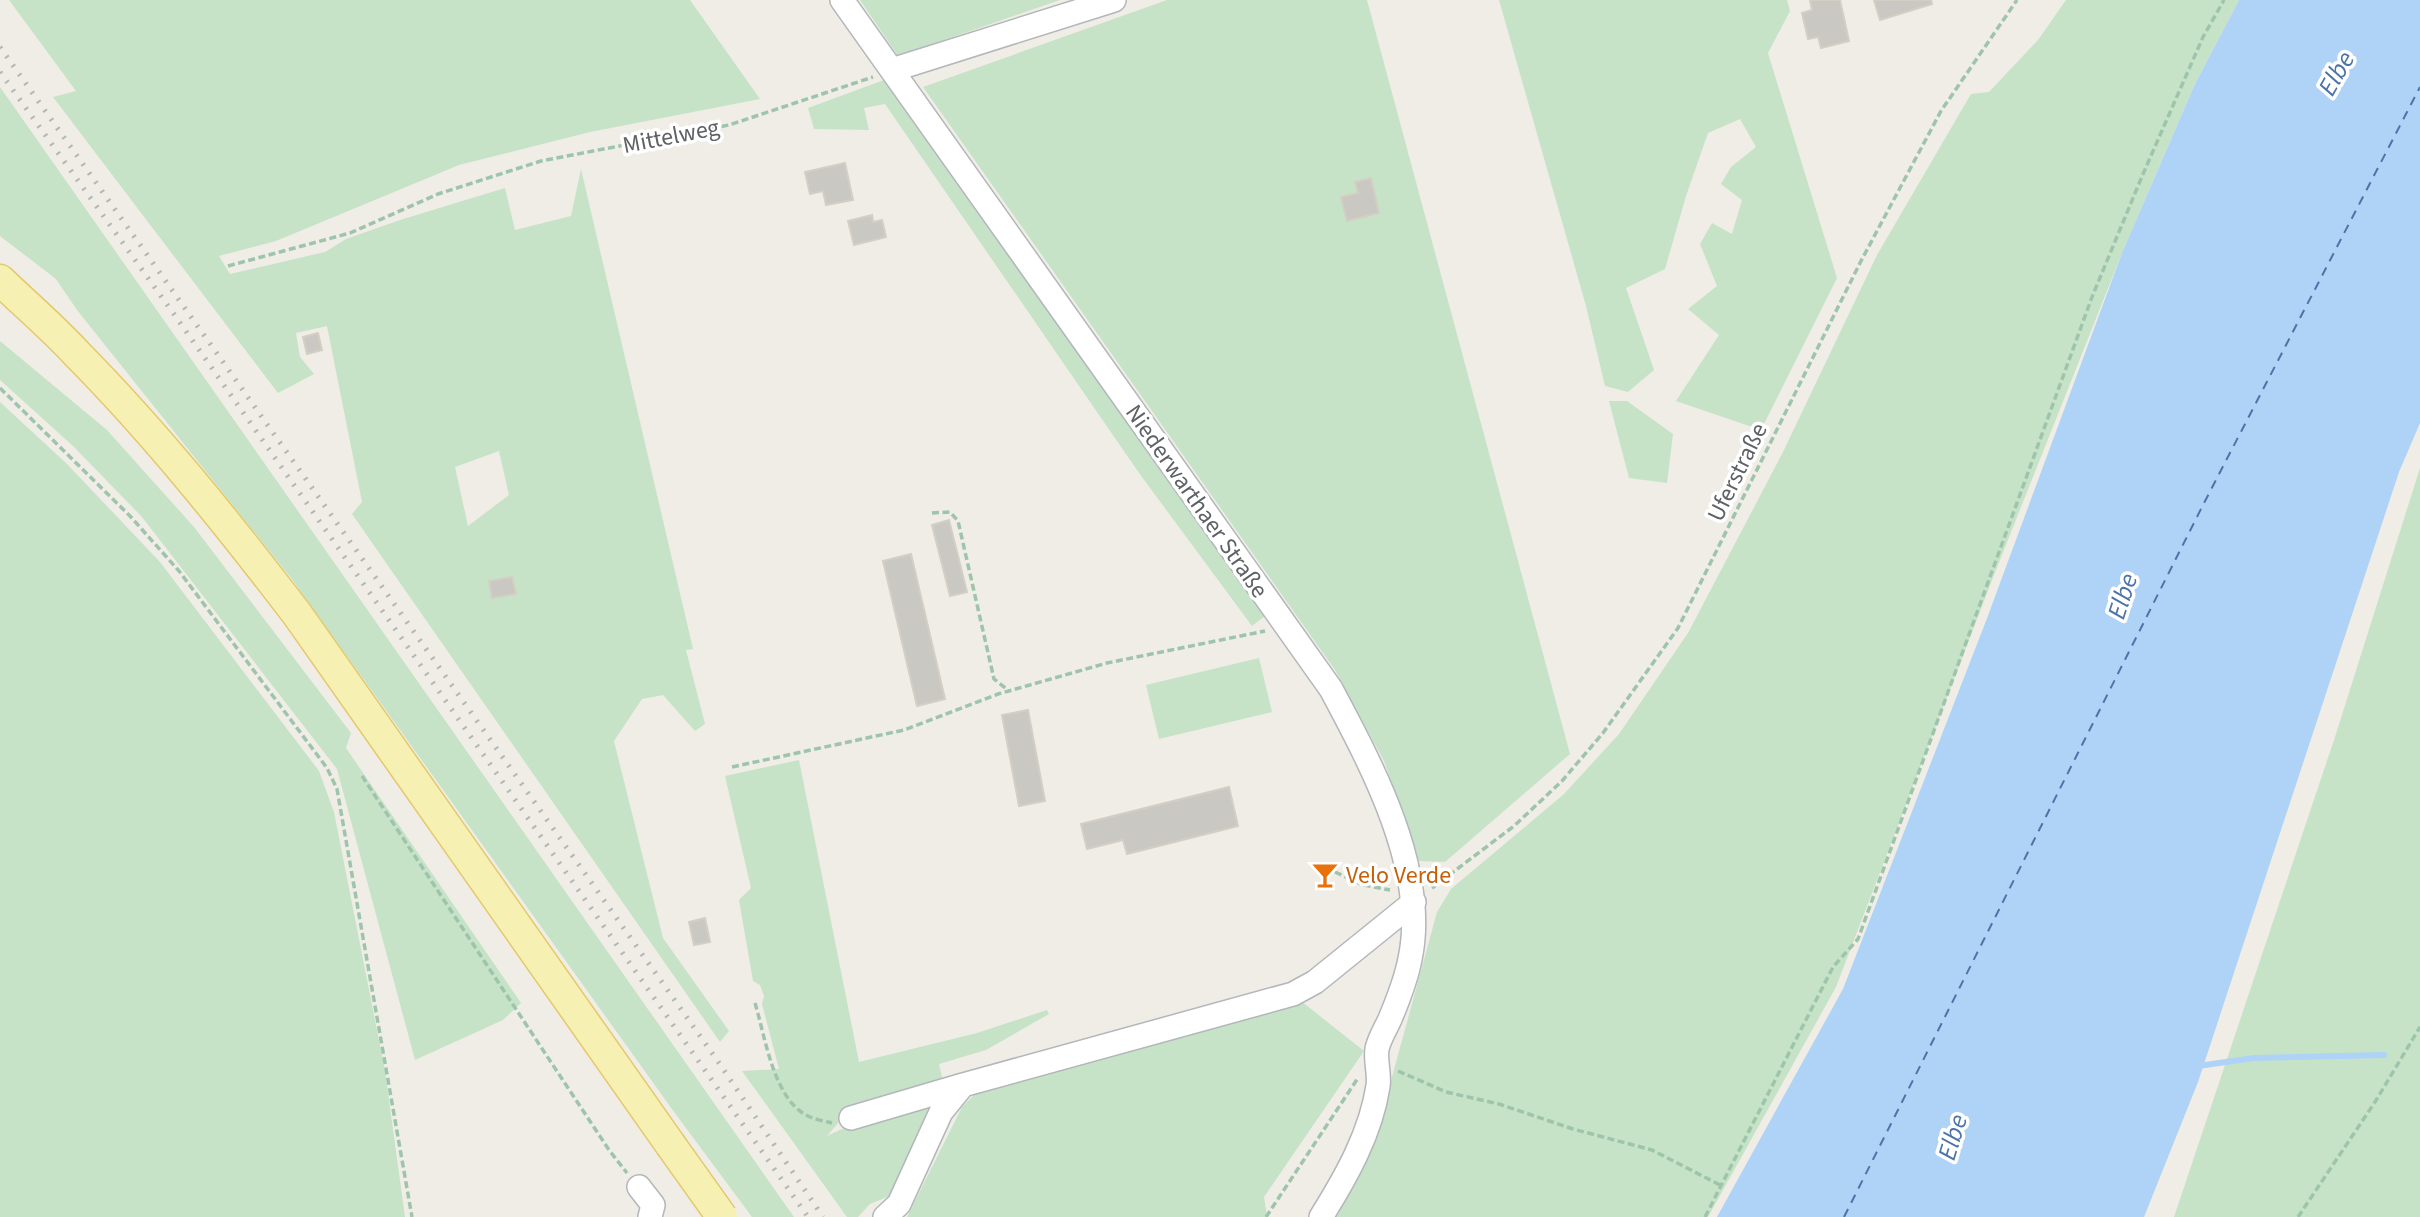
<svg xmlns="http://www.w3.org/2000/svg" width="2420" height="1217" viewBox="0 0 2420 1217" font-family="'Source Sans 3',sans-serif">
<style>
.green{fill:#c6e3c7;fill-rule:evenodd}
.water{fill:#aed3f7}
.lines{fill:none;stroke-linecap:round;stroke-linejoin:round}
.stream{stroke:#aed3f7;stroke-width:6}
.ferry{stroke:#4c74a7;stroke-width:2;stroke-dasharray:9 7;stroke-linecap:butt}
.building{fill:#cac8c3;stroke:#d3cfc5;stroke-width:2}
.minor-casing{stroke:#b3b6ba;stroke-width:26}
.major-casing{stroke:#e4c86a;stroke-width:33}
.path{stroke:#9fc4ac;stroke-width:3.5;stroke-dasharray:7 3.5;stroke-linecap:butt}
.minor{stroke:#fff;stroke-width:23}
.major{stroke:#f7f0b3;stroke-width:30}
.rail{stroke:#b4b5b5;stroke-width:5;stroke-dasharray:2 9;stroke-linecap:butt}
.major-bridge-casing{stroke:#e4c86a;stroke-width:33;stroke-linecap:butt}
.major-bridge{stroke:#f7f0b3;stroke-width:30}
.labels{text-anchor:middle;stroke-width:7;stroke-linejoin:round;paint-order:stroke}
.street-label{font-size:24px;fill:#5e6165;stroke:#fff}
.food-label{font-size:24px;fill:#c56008;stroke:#fff;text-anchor:start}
.water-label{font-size:26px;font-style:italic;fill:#4c74a7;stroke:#fff}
</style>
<rect width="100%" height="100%" fill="#efede6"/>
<path class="green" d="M9,0H690L760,99L590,132L459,165L276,241L219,256L230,274L325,252L346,239L400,220L505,188L515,230L571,216L581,169L693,649L686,650L705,724L695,731L663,695L642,699L614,741L663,938L729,1031L720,1042L352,514L362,502L327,326L296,333L300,357L314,374L278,393L53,97L76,91ZM499,451L509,495L468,526L455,467Z
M860,0H1060L898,56Z
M1167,0H1367L1570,754L1445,862L1419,861L1384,761L1335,670L923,87Z
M1499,0H1787L1790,11L1768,53L1837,278L1761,430L1676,401L1719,335L1688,309L1717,286L1700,244L1712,223L1732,234L1742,200L1721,184L1731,167L1756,147L1740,119L1708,133L1686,196L1665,269L1626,288L1654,370L1628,392L1605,386L1586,306Z
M2066,0H2239L2195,84L2122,253L1992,580L1836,987L1708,1217H1328L1377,1132L1437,912L1451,889L1564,794L1619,734L1688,633L1782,454L1877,255L1971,94L1989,92L2038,40Z
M884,80L1265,616L1252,626L1139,473L885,104L864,108L869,130L814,129L808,108Z
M0,87L794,1217H752L677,1116L291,578L77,310L56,279L0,236Z
M0,341L107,430L194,527L351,733L346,748L521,1003L503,1020L415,1060L337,769L142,517L74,447L0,380Z
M1609,401H1627L1673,434L1667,483L1629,478Z
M0,402L67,464L160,562L319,771L334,812L385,1071L405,1217H0Z
M2420,468V1217H2174L2335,737Z
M1259,658L1272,712L1159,739L1146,685Z
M799,760L859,1062L977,1033L1047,1010L1049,1014L986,1050L939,1064L943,1082L850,1109L827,1136L855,1123L935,1099L928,1108L906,1169L892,1195L870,1204L858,1217H847L742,1071L779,1069L762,1004L764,996L760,985L753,981L739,900L751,888L725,776Z
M1301,1001L1364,1051L1264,1197L1267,1217H907L962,1107L975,1094Z"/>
<path class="water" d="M2239,0H2420V423L2399,472L2198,1082L2144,1217H1717L1843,989L1986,621L2122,253L2195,84Z"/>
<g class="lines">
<path class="stream" d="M2198,1066L2254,1058L2384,1055"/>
<path class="ferry" d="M1844,1217L2204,503L2420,87"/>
</g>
<path class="building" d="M1810,0H1840L1849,41L1821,48L1818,37L1808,39L1802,13L1812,10Z
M1874,0H1931L1932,4L1880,20Z
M845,163L853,200L826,205L823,191L810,194L805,172Z
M1371,178L1379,213L1347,221L1341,197L1358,193L1355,182Z
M872,215L873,222L882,220L886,237L854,245L848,221Z
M318,333L322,350L307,354L303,337Z
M949,520L967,592L950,596L932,525Z
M911,554L945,699L917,706L883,561Z
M512,577L516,594L492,598L489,581Z
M1028,710L1045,801L1019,806L1002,715Z
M1229,787L1238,826L1127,854L1123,840L1087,849L1081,824Z
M705,918L710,942L694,945L689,922Z"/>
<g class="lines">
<g class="minor-casing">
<path id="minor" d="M842,0L1331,689C1371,764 1429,871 1410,959C1406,980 1398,1000 1390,1019C1386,1028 1379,1039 1377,1049C1375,1061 1380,1074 1378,1086C1371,1133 1346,1177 1321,1217
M892,70L1114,0
M851,1118L963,1085
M639,1187L653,1205L650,1217
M885,1217L899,1204L941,1112L963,1085L1293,994L1315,982L1414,902"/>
</g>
<g class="major-casing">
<path id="major" d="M0,280C26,305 53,328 77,354C157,435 228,524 297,614L670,1144"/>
</g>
<path class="path" d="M228,266L350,233L438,194L541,161L729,125L873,77
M0,388L130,516L179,571L327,768L337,789L412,1217
M932,513L950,512L958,521L994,679L1009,691
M732,767L904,730L998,694L1107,663L1265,631
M362,776L609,1150L627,1173
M1335,872L1363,885L1390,890
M1432,888L1514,826L1562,781L1603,733L1678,628L1861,261L1941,111L2017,0
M755,1003C765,1036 773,1097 806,1115C813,1119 824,1121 832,1123
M1398,1071L1446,1092L1499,1104L1573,1129L1652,1150L1722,1186
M1266,1217L1358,1078
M1705,1217L1833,967L1858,939L2092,297L2143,174L2203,37L2224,0
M2298,1217L2375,1102L2420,1027"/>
<use href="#minor" class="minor"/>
<use href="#major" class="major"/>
<path class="rail" d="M0,47L717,1060L823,1217
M0,72L176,317L808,1217"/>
<g class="major-bridge-casing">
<path id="major-bridge" d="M670,1144L722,1217"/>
</g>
<use href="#major-bridge" class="major-bridge"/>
</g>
<defs>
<g id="bar-bare" transform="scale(2.1)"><path d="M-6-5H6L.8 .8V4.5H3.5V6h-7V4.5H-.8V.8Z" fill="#e8710a" stroke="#fff" stroke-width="2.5" paint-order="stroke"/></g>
</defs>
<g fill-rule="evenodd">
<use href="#bar-bare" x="1325" y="875"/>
</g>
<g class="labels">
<g class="street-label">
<text transform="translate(671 136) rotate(-11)" y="8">Mittelweg</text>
<text transform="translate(1737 472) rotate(-64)" y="8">Uferstraße</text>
<text transform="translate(1197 501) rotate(55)" y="8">Niederwarthaer Straße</text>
</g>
<g class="food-label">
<text x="1346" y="883">Velo Verde</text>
</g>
<g class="water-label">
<text transform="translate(2336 73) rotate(-60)" y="9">Elbe</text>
<text transform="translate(2122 596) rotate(-72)" y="9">Elbe</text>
<text transform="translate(1952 1137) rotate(-73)" y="9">Elbe</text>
</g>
</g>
</svg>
